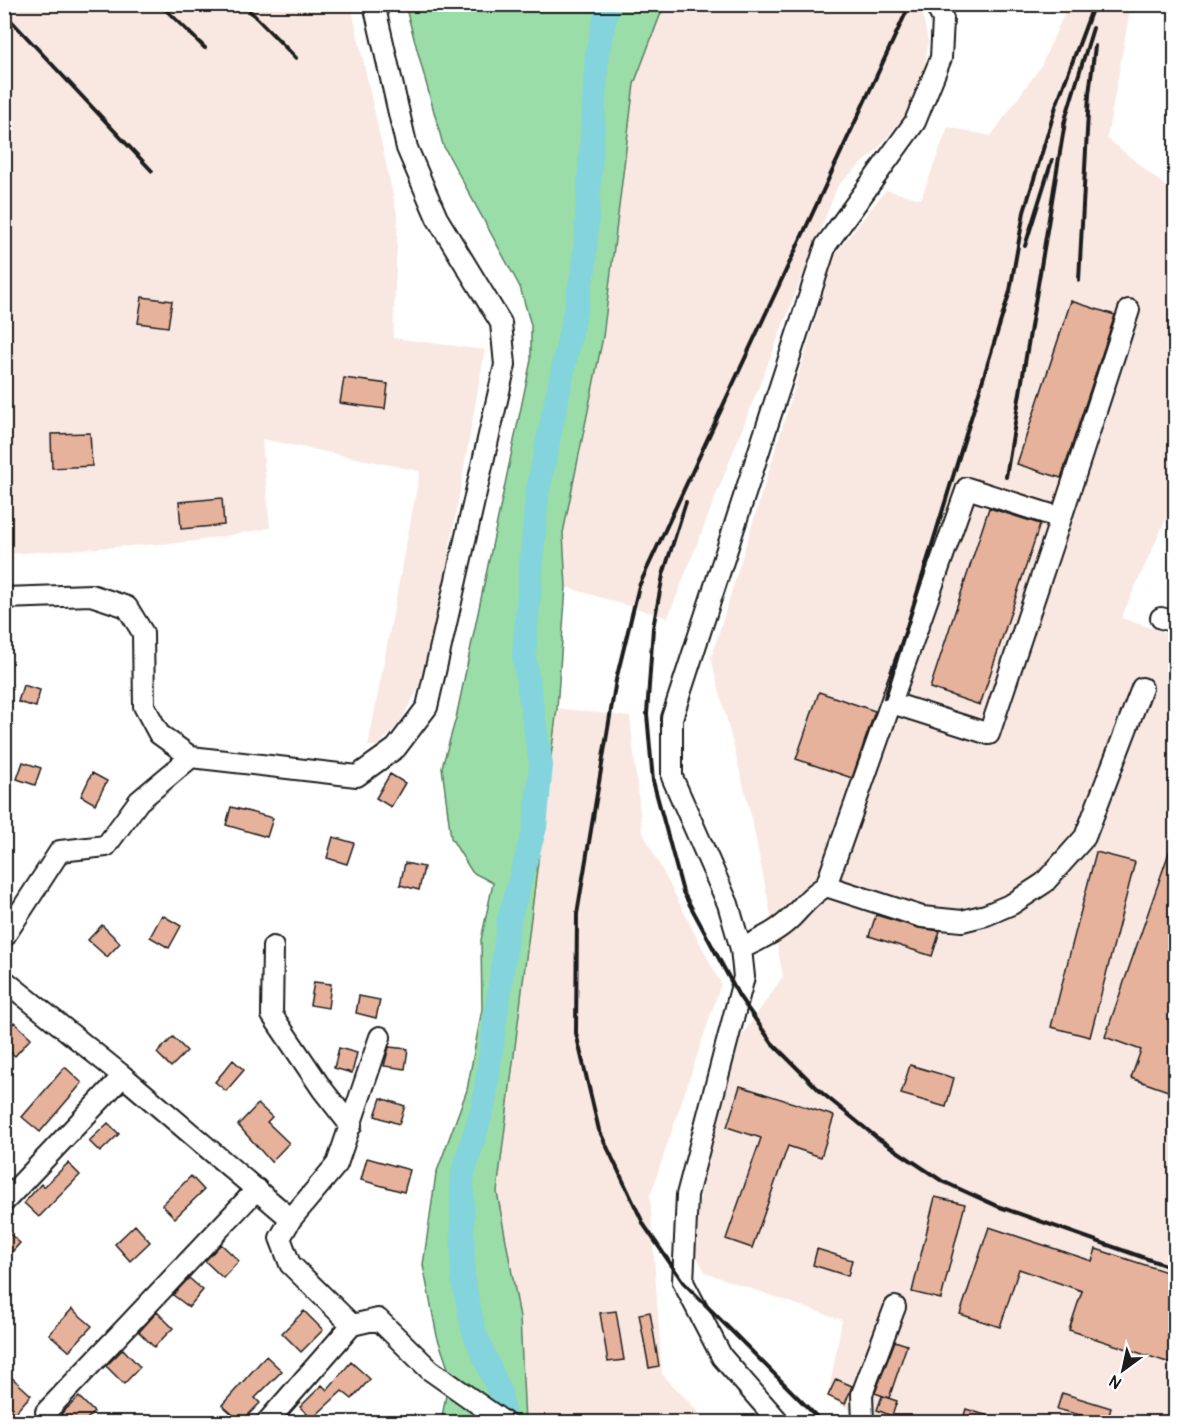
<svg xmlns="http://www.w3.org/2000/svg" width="1180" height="1427" viewBox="0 0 1180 1427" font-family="Pangolin,sans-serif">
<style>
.built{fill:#f8e8e1}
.green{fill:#9adda8;stroke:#5b7c62;stroke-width:1.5}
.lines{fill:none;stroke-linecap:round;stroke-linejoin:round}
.river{stroke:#83d4dc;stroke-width:24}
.building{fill:#e7b29b;stroke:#1c1c1c;stroke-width:1.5}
.minor-casing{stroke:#1c1c1c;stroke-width:24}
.minor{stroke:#fff;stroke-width:20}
.rail{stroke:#1c1c1c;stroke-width:4}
</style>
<rect width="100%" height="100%" fill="#fff"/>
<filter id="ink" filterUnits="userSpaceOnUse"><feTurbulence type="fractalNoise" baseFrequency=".0167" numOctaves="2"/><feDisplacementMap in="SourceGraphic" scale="12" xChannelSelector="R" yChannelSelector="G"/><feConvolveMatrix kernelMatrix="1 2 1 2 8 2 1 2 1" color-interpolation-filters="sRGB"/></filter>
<g filter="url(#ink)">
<path class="built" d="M5,5H351L398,218L393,338L485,350L428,670L399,724L378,746H368L420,471L262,439L270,528L190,542L5,554Z
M664,5H917L923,15L928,42L924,75L907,113L875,152L838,185L668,618L566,587L563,533L603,337L634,84Z
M1068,5H1131L1107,138L1176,195L1175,499L1121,618L1175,636V1422H867L828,1396L842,1320L706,1273L690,1246L730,1053L783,976L751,815L711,658L836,253L886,190L921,199L948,127L991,136L1041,66Z
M557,708L630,717L642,831L721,984L650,1196L662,1374L708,1422H533L525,1416L520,1317L497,1192Z"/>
<path class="green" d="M405,5H664L634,84L603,337L563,533L566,587L557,708L497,1192L520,1317L525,1422H441L450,1374L437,1336L423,1265L436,1174L467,1090L482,1009L481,940L493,883L472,872L451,838L442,767L456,718L531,360V325L520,287L443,145Z"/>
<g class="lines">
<path class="river" d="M501,1422L503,1413L500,1393L474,1332L463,1280L462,1177L484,1103L509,920L535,827L541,765L524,656L537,494L584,268L597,54L608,4"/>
</g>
<path class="building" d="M142,297L172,301L168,327L138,323Z
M1071,301L1115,315L1061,478L1017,464Z
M344,378L388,384L385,409L340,403Z
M90,433L92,466L52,468L51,434Z
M222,498L224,525L181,529L179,502Z
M989,508L1040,524L980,705L930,688Z
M23,685L40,690L36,707L18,702Z
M819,692L875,711L852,778L796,759Z
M23,762L41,768L35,785L17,779Z
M92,773L107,781L95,804L81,796Z
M390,774L405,783L391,807L376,798Z
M231,807L273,818L267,837L226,825Z
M333,837L354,843L347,864L327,858Z
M1174,838L1176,1079L1171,1092L1131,1078L1141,1050L1105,1037Z
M1096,852L1135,862L1090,1037L1051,1027Z
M405,863L424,867L419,890L400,885Z
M162,915L181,926L169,948L150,937Z
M876,915L919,928L940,931L932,956L869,936Z
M102,925L120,943L107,957L88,940Z
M314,982L331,984L328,1008L310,1005Z
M359,996L380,1000L376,1018L356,1013Z
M14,1022L31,1038L15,1056L4,1047V1033Z
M173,1037L187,1051L171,1067L157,1053Z
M389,1047L408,1049L405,1069L384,1066Z
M339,1048L357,1053L352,1073L334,1068Z
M233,1060L244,1070L226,1091L215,1082Z
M910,1065L954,1078L946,1107L901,1094Z
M65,1067L82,1083L40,1132L22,1117Z
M740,1086L834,1116L821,1157L788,1146L752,1248L726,1239L761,1138L727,1127Z
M381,1098L405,1106L399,1124L375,1116Z
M258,1104L272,1117L267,1122L289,1143L271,1162L238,1125Z
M108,1123L119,1134L100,1152L89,1141Z
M367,1158L410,1170L404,1192L361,1180Z
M68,1163L80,1175L39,1217L24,1203L41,1184L44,1187Z
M191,1176L204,1190L175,1218L162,1205Z
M935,1197L965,1204L941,1299L912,1292Z
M135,1225L150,1242L130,1261L115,1244Z
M989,1227L1092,1261L1096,1249L1176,1275V1365L1069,1330L1082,1291L1019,1269L1000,1327L960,1314Z
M4,1229L20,1243L4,1261Z
M221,1244L239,1261L223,1278L205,1261Z
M817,1249L852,1260L848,1276L813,1265Z
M189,1278L203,1290L189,1307L173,1295Z
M72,1309L92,1326L69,1351L49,1334Z
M304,1311L323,1330L301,1352L282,1333Z
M616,1311L624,1360L608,1362L600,1313Z
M157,1312L173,1328L154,1347L139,1332Z
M650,1312L659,1366L649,1368L639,1314Z
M895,1341L907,1345L889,1398L875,1393Z
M123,1349L140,1367L124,1384L106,1366Z
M266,1356L282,1371L255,1398L260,1403L241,1422L222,1405Z
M351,1362L370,1379L352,1399L342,1391L312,1419L300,1407L322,1385L327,1390Z
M11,1377L31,1395L13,1415L4,1407V1384Z
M836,1379L852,1386L845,1404L828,1396Z
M1062,1393L1111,1408L1107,1422L1057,1409Z
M882,1396L897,1401L892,1416L877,1410Z
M79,1397L94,1412L84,1422H70L61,1414Z
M966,1409L1001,1420L1000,1422H962Z"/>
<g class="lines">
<g class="minor-casing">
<path id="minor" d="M1061,518L1129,310
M4,598L91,595L127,607L143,633L144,706L159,734L191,757L357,776L396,748L427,707L505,365L501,323L437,218L407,148L374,4
M1161,618L1176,622
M826,886L967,488L1061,518L989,734L892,703
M4,937L60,851L106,846L139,801L191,757
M273,947L272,1015L322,1089L351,1126
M741,949C758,940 777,932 791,918C803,906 810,895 826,886L922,917L962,921L986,915L1012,904L1044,883L1085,837L1142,688
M4,980L123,1076L291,1219L280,1238L290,1264L352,1325
M4,1202L123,1076
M291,1219L337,1164L380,1037
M46,1412L257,1189
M267,1422L352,1325L378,1319L430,1370L504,1422
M779,1422L722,1357L683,1282L687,1195L744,977L741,949L728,904L672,777V718L826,245L915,122L941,58L943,19L935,4
M863,1422L862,1394L895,1307"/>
</g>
<use href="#minor" class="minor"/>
<path class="rail" d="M160,4L205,48
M243,4L296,58
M4,13L152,171
M1064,123L1093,28
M4,157L9,161
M1025,246L1052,160
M1079,280L1089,94L1095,46
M1006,477L1066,116
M686,502L663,575L653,628L647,714L653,781L683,892L739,996L772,1043L822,1093L876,1137L942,1181L997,1206L1176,1269
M885,698L1010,291L1024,212L1057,103L1094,4
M822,1422L683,1282L644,1225L599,1130L576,1033L577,914L616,680L639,586L910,4"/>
</g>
</g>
<rect width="1180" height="1427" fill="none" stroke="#fff" stroke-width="24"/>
<rect x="12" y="12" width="1156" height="1403" fill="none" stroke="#1c1c1c" stroke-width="2" filter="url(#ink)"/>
<g transform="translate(1123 1370) rotate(213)" stroke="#ffffff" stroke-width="4.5" paint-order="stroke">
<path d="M0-4.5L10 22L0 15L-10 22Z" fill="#1c1c1c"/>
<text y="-9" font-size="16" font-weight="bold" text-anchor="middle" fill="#1c1c1c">N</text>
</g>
</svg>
